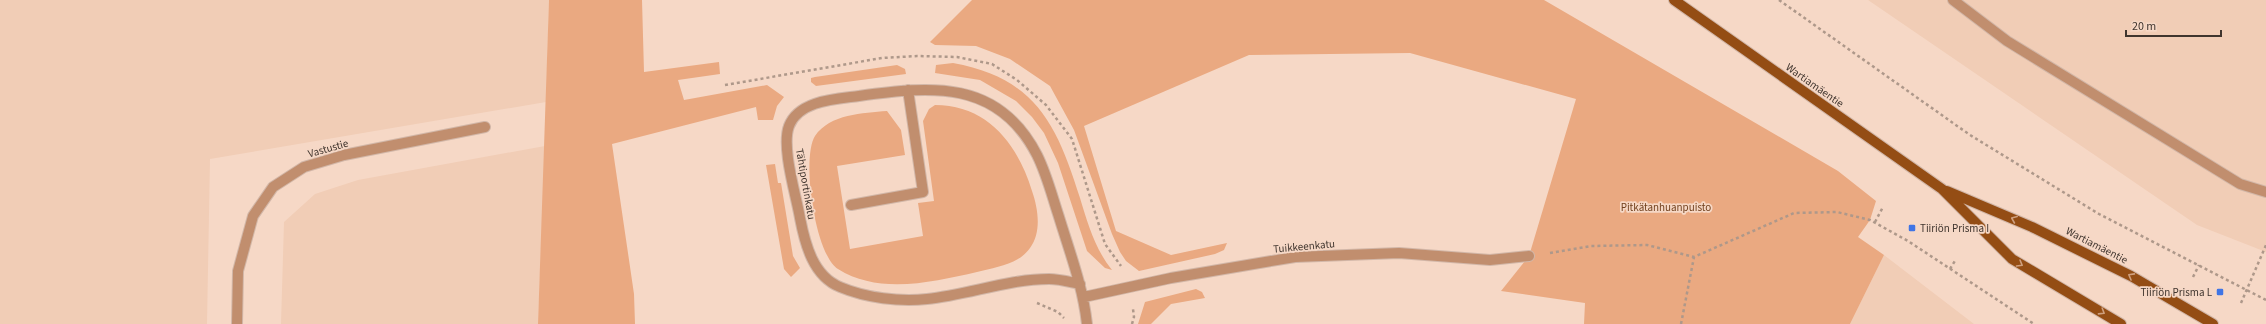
<svg xmlns="http://www.w3.org/2000/svg" width="2266" height="324" viewBox="0 0 2266 324" font-family="'Source Sans 3',sans-serif">
<style>
.built{fill:#f1cdb6}
.green{fill:#eaa981}
.lines{fill:none;stroke-linecap:round;stroke-linejoin:round}
.minor-casing{stroke:#d2b7a8;stroke-width:12}
.major-casing{stroke:#d2b7a8;stroke-width:12}
.path{stroke:#ae988a;stroke-width:2.5;stroke-dasharray:3 3;stroke-linecap:butt}
.minor{stroke:#c18e6e;stroke-width:10}
.major{stroke:#944d14;stroke-width:10}
.oneway{stroke:#cfa07f}
.poi-dot{fill:#4075e5;stroke:#f6d8c6;stroke-width:1.5}
.labels{text-anchor:middle;stroke-width:3.5;stroke-linejoin:round;paint-order:stroke}
.street-label{font-size:11px;fill:#40352e;stroke:#f6d8c6}
.park-label{font-size:11px;fill:#72411e;stroke:#f6d8c6}
.poi-label{font-size:11px;fill:#40352e;stroke:#f6d8c6;text-anchor:start}
</style>
<rect width="100%" height="100%" fill="#f6d8c6"/>
<path class="built" d="M0,0H549L546,102L210,159L207,324H0Z
M1868,0H2266V252L2197,225Z
M545,146L538,324H281L284,222L315,194L358,180Z
M1884,255L1974,324H1850Z"/>
<path class="green" d="M549,0H642L644,72L719,62L720,74L678,80L684,100L767,85L784,97L777,106L773,120H758L756,107L612,144L634,294L635,324H538Z
M972,0H1544L1838,171L1876,201L1870,220L1858,237L1884,255L1850,324H1584L1585,303L1501,291L1529,256L1576,99L1410,53L1249,55L1084,126L1116,231L1171,255L1227,243L1224,250L1215,254L1139,271L1126,261L1120,252L1112,234L1074,130L1050,86L1010,59L976,46L935,45L930,42Z
M953,63C1036,78 1057,125 1080,198C1088,224 1095,249 1112,270L1105,268L1087,251L1058,163L1044,133L1032,117L1016,101L980,80L935,73L936,65Z
M897,65L905,69L906,74L816,86L811,82V78L815,77Z
M935,105C988,105 1018,145 1032,191C1038,208 1042,232 1030,248C1018,265 996,267 977,272C933,282 879,295 838,269C815,255 801,158 815,136C830,114 863,113 887,111L901,130L905,155L837,166L850,249L923,236L918,203L934,201L923,121L929,109Z
M775,164L778,183H781L793,256L800,268L791,277L784,269L766,165Z
M1196,289L1202,292L1205,298L1171,304L1151,324H1138L1145,302Z"/>
<g class="lines">
<g class="minor-casing">
<path id="minor" d="M1953,0L2007,41L2240,184L2266,192
M851,205L923,192L908,90
M1080,284C1070,282 1059,279 1049,279C1008,279 968,295 927,299C900,302 866,298 840,287C813,276 805,244 800,218C796,195 781,147 789,126C799,100 837,99 859,96C931,86 998,79 1037,155C1047,175 1052,196 1059,217C1070,253 1083,287 1087,324
M1084,297L1171,278L1295,257L1399,253L1490,260L1529,256
M237,324L238,271L253,216L273,187L304,167L344,155L485,127"/>
</g>
<g class="major-casing">
<path id="major" d="M1674,0L1942,189L2012,259L2121,324
M1947,191L2032,227L2131,276L2213,324"/>
</g>
<path class="path" d="M1779,0L1970,135L2099,214L2266,300
M725,85L882,58L917,56L957,57L992,64L1017,80L1046,105L1072,139L1105,244L1121,266
M1875,222L1883,207
M1550,253L1591,246L1647,245L1694,257L1794,213L1837,212L1870,220L1908,241L2034,324
M1950,269L1956,259
M2193,277L2199,265
M1037,303L1058,312L1064,318
M2241,303L2266,245
M1132,324L1134,317L1133,309
M1681,324L1694,257"/>
<use href="#minor" class="minor"/>
<use href="#major" class="major"/>
</g>
<defs><path id="oneway-chevron" d="M-2-3.5L2.5 0L-2 3.5" fill="none" stroke-width="1.6" stroke-linecap="round" stroke-linejoin="round"/></defs>
<g class="oneway">
<use href="#oneway-chevron" transform="translate(2014 219) rotate(-157)"/>
<use href="#oneway-chevron" transform="translate(2020 264) rotate(30)"/>
<use href="#oneway-chevron" transform="translate(2131 276) rotate(-151)"/>
<use href="#oneway-chevron" transform="translate(2102 312) rotate(32)"/>
</g>
<g class="poi-dot">
<rect x="1908" y="224" width="8" height="8" rx="2"/>
<rect x="2216" y="288" width="8" height="8" rx="2"/>
</g>
<g class="labels">
<g class="street-label">
<text transform="translate(1815 85) rotate(35)" y="4">Wartiamäentie</text>
<text transform="translate(328 148) rotate(-16)" y="4">Vastustie</text>
<text transform="translate(806 184) rotate(80)" y="4">Tähtiportinkatu</text>
<text transform="translate(2097 245) rotate(27)" y="4">Wartiamäentie</text>
<text transform="translate(1304 246) rotate(-5)" y="4">Tuikkeenkatu</text>
</g>
<g class="park-label">
<text x="1666" y="211">Pitkätanhuanpuisto</text>
</g>
<g class="poi-label">
<text x="1920" y="232">Tiiriön Prisma I</text>
<text x="2212" y="296" text-anchor="end">Tiiriön Prisma L</text>
</g>
</g>
<path d="M2126 30v6h95v-6" fill="none" stroke="#40352e" stroke-width="2"/>
<text x="2132" y="30" font-size="12" fill="#40352e" stroke="#f6d8c6" stroke-width="3" paint-order="stroke">20 m</text>
</svg>
